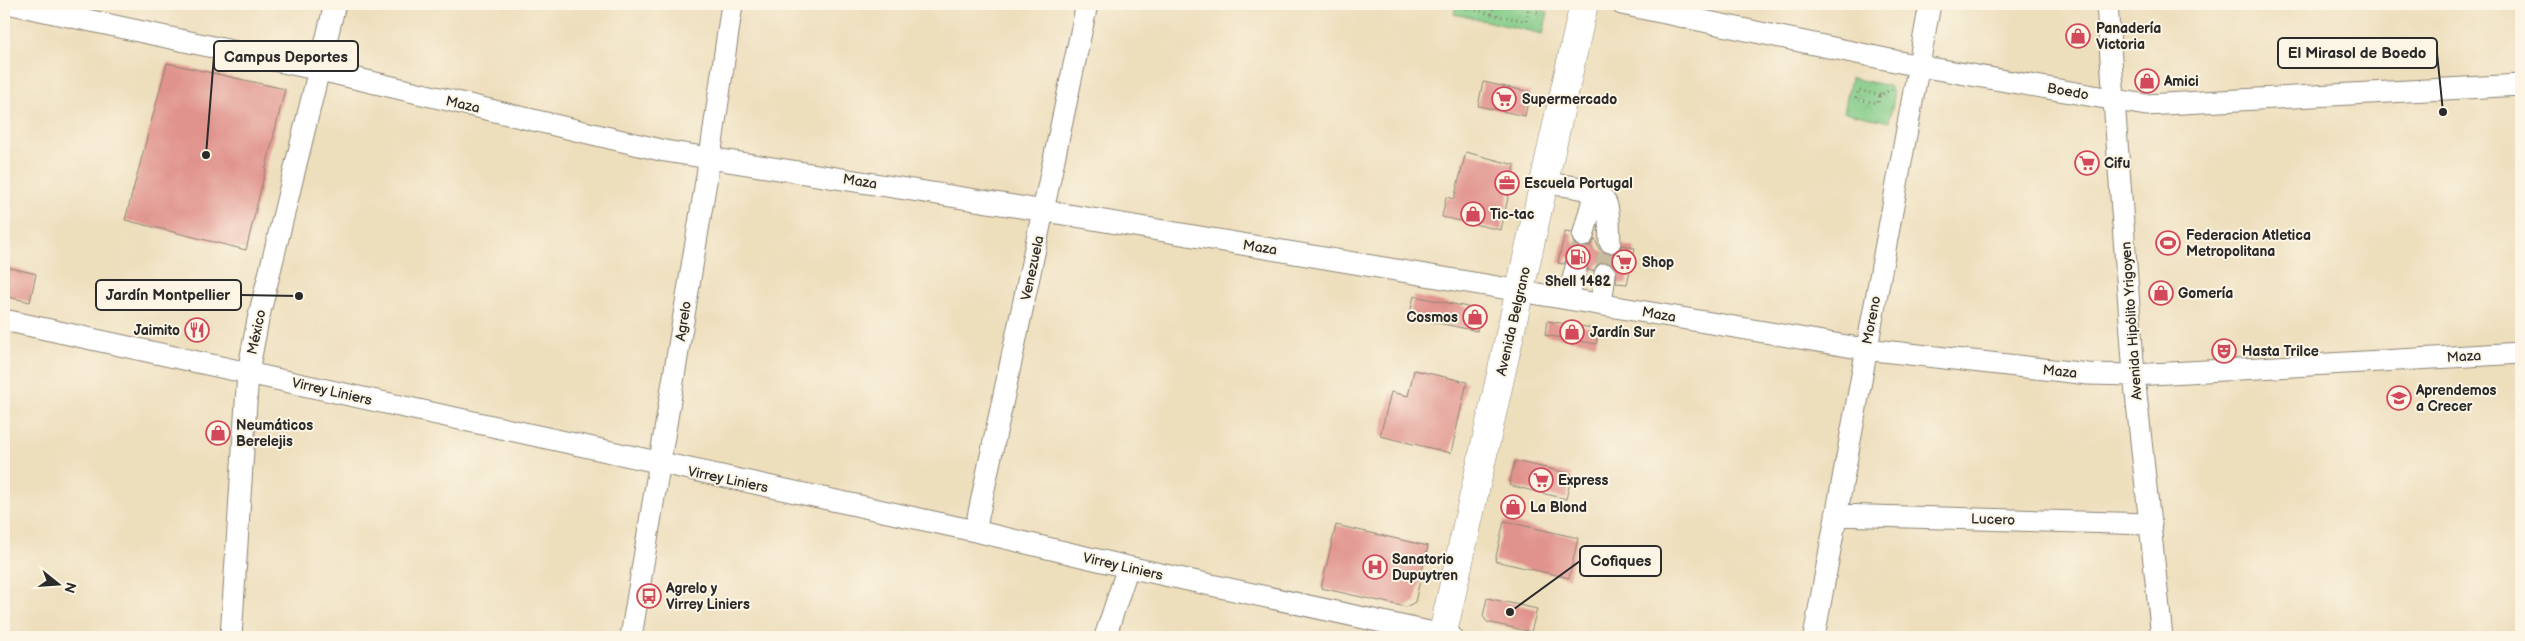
<svg xmlns="http://www.w3.org/2000/svg" width="2525" height="641" viewBox="0 0 2525 641" font-family="'Balsamiq Sans',sans-serif">
<style>
.park{fill:url(#park-crowns);stroke:#567b59}
.building{fill:#e0938c}
.lines{fill:none;stroke-linecap:round;stroke-linejoin:round}
.minor-tunnel{stroke:#c6ba9f;stroke-width:21;stroke-dasharray:21 11;stroke-linecap:butt}
.minor-casing{stroke:#8c8474;stroke-width:23}
.major-casing{stroke:#8c8474;stroke-width:29}
.path{stroke:#8c8474;stroke-width:3;stroke-dasharray:1 4;stroke-linecap:butt}
.minor{stroke:#fff;stroke-width:21}
.major{stroke:#fff;stroke-width:28}
.labels{text-anchor:middle;stroke-width:4;stroke-linejoin:round;paint-order:stroke}
.poi-label{font-size:14px;font-weight:bold;fill:#2b2b2b;stroke:#fcf5e5;text-anchor:start}
.street-label{font-size:14px;fill:#2b2b2b;stroke:#fcf5e5}
.leader{fill:none;stroke:#2b2b2b;stroke-width:2}
.callout-dot{fill:#2b2b2b;stroke:#fcf5e5;stroke-width:2}
.callout{fill:#fcf5e5;stroke:#2b2b2b;stroke-width:2}
.callout-label{font-size:15px;text-anchor:middle;font-weight:bold;fill:#2b2b2b}
</style>
<defs>
<pattern id="park-crowns" width="20" height="18" patternUnits="userSpaceOnUse" patternTransform="scale(1.25)"><rect width="20" height="18" fill="#81cb87"/><path d="M2 6a3 3 0 1 1 6 0M12 15a3 3 0 1 1 6 0" fill="none" stroke="#70ae75"/></pattern>
</defs>
<rect width="100%" height="100%" fill="#fcf5e5"/>
<filter id="ink" filterUnits="userSpaceOnUse"><feTurbulence type="fractalNoise" baseFrequency=".02" numOctaves="2"/><feDisplacementMap in="SourceGraphic" scale="10" xChannelSelector="R" yChannelSelector="G"/><feConvolveMatrix kernelMatrix="1 2 1 2 8 2 1 2 1" color-interpolation-filters="sRGB"/></filter>
<filter id="wash" filterUnits="userSpaceOnUse"><feTurbulence type="fractalNoise" baseFrequency=".0096" numOctaves="4" result="noise"/><feDisplacementMap in="SourceGraphic" scale="20" xChannelSelector="R" yChannelSelector="G"/><feGaussianBlur stdDeviation="1.12" result="paint"/><feColorMatrix in="noise" values="0 0 0 0 0 0 0 0 0 0 0 0 0 0 0 0 0 1.4 0 .05"/><feComposite in="paint" operator="in"/></filter>
<g filter="url(#wash)">
<rect width="100%" height="100%" fill="#eddebc"/>
<path class="park" d="M1456,4H1511L1548,12L1543,34L1454,14Z
M1851,78L1889,86C1898,95 1891,110 1889,122L1844,112Z"/>
<g id="blocks">
<path class="building" d="M167,63L285,89L246,250L125,220Z
M1483,82L1530,92L1525,116L1478,106Z
M1466,152L1515,165L1501,230L1442,217L1446,197L1454,199Z
M1565,232L1571,233L1574,244L1580,248L1591,245L1595,239L1599,249L1605,253H1617L1622,245L1635,248L1627,284L1616,283V269L1607,262L1600,263L1593,271L1588,270L1585,258L1579,255L1567,258L1564,264L1558,263Z
M4,266L36,274L30,302L4,296Z
M1414,296L1482,310L1477,331L1409,317Z
M1547,321L1599,329L1596,344L1545,335Z
M1414,370L1467,382L1451,453L1380,436L1391,392L1408,396Z
M1515,461L1572,474L1566,499L1509,485Z
M1504,521L1578,538L1569,578L1495,561Z
M1336,525L1428,546L1415,602L1406,607L1321,588Z
M1487,598L1537,609L1531,632L1487,622L1483,616Z"/>
</g>
</g>
<g filter="url(#ink)">
<use href="#blocks" fill-opacity="0" stroke="#8c8474" stroke-width="1"/>
<g class="lines">
<path class="minor-tunnel" d="M1576,267L1583,236
M1605,274L1610,242"/>
<g class="minor-casing">
<path id="minor" d="M12,4L320,70L665,151L1045,211L1865,349L2088,374L2134,375L2521,353
M1622,4L1919,66L2146,105L2521,85
M2107,4L2134,375L2162,637
M1543,183C1562,186 1601,185 1607,206C1610,217 1609,231 1610,242
M1583,236L1595,192
M1568,299L1576,267
M1601,304L1605,274
M4,320L975,531L1128,567L1452,637
M1836,515L2151,524
M975,531L1087,4
M231,637L248,372L258,320L335,4
M631,637L710,157L732,4
M1105,637L1128,567
M1814,637L1930,4"/>
</g>
<g class="major-casing">
<path id="major" d="M1442,637L1584,4"/>
</g>
<path class="path" d="M1494,4L1492,14L1526,21L1528,10L1540,13
M1466,8L1492,14
M1880,95L1858,90L1856,99L1878,103L1880,95L1892,89"/>
<use href="#minor" class="minor"/>
<use href="#major" class="major"/>
</g>
</g>
<defs>
<g id="shop-ring" transform="scale(1.25)"><circle r="9.5" fill="#fcf5e5" stroke="#d1495b" stroke-width="1.5"/><path d="M-5-2.5h2.3a2.7 3.5 0 0 1 5.4 0H5L5.5 6h-11ZM-1.5-2.5h3a1.5 2.3 0 0 0-3 0Z" fill="#d1495b"/></g>
<g id="supermarket-ring" transform="scale(1.25)"><circle r="9.5" fill="#fcf5e5" stroke="#d1495b" stroke-width="1.5"/><path d="M-6-5.5h2.5l.6 2H6L4.5 2H-2.5L-4.4-4H-6ZM-1.5 3.2a1.3 1.3 0 1 0 .1 0ZM3 3.2a1.3 1.3 0 1 0 .1 0Z" fill="#d1495b"/></g>
<g id="office-ring" transform="scale(1.25)"><circle r="9.5" fill="#fcf5e5" stroke="#d1495b" stroke-width="1.5"/><path d="M-6-3h4V-5.5h4V-3h4V5H-6ZM-1-4.5V-3h2v-1.5ZM-6 0V1H6V0Z" fill="#d1495b"/></g>
<g id="stadium-ring" transform="scale(1.25)"><circle r="9.5" fill="#fcf5e5" stroke="#d1495b" stroke-width="1.5"/><path d="M0-5a6.5 5 0 1 0 0 10a6.5 5 0 1 0 0-10ZM-3.5-1.8h7v3.6h-7Z" fill="#d1495b"/></g>
<g id="fuel-ring" transform="scale(1.25)"><circle r="9.5" fill="#fcf5e5" stroke="#d1495b" stroke-width="1.5"/><path d="M-5.5-6h7V0h2V4h1.3V-2.5L3-4.5l.8-.8L6-3V5H2.5V1h-1V6h-7ZM-4.2-4.7v3.2H.2V-4.7Z" fill="#d1495b"/></g>
<g id="restaurant-ring" transform="scale(1.25)"><circle r="9.5" fill="#fcf5e5" stroke="#d1495b" stroke-width="1.5"/><path d="M-5-6h1v4h1v-4h1v4h1v-4h1v5L-1.5 .5V6h-2V.5L-5-1ZM5-6V6H3V1.5H1.5Q1.5-4 5-6Z" fill="#d1495b"/></g>
<g id="theatre-ring" transform="scale(1.25)"><circle r="9.5" fill="#fcf5e5" stroke="#d1495b" stroke-width="1.5"/><path d="M-5-5.5Q0-4 5-5.5V0Q5 5 0 6Q-5 5-5 0ZM-3.3-2.5H-1v1.5H-3.3ZM1-2.5H3.3v1.5H1ZM-2.8 1Q0 5.5 2.8 1Z" fill="#d1495b"/></g>
<g id="school-ring" transform="scale(1.25)"><circle r="9.5" fill="#fcf5e5" stroke="#d1495b" stroke-width="1.5"/><path d="M0-5L7-2L0 1L-7-2ZM-4 1L0 2.5L4 1V4Q0 6-4 4Z" fill="#d1495b"/></g>
<g id="hospital-ring" transform="scale(1.25)"><circle r="9.5" fill="#fcf5e5" stroke="#d1495b" stroke-width="1.5"/><path d="M-5-5h3v3.5h4V-5h3V5h-3V1.5h-4V5h-3Z" fill="#d1495b"/></g>
<g id="bus-ring" transform="scale(1.25)"><circle r="9.5" fill="#fcf5e5" stroke="#d1495b" stroke-width="1.5"/><path d="M-5-6H5V4H4V6H2V4H-2V6H-4V4H-5ZM-3.5-4V0h7V-4ZM-3.5 1.2v1.5H-2V1.2ZM2 1.2v1.5H3.5V1.2Z" fill="#d1495b"/></g>
</defs>
<g fill-rule="evenodd">
<use href="#shop-ring" x="2078" y="36"/>
<use href="#shop-ring" x="2147" y="81"/>
<use href="#supermarket-ring" x="1504" y="99"/>
<use href="#supermarket-ring" x="2087" y="163"/>
<use href="#office-ring" x="1507" y="183"/>
<use href="#shop-ring" x="1473" y="214"/>
<use href="#stadium-ring" x="2168" y="243"/>
<use href="#fuel-ring" x="1578" y="257"/>
<use href="#supermarket-ring" x="1624" y="262"/>
<use href="#shop-ring" x="2161" y="293"/>
<use href="#shop-ring" x="1475" y="317"/>
<use href="#restaurant-ring" x="197" y="330"/>
<use href="#shop-ring" x="1572" y="332"/>
<use href="#theatre-ring" x="2224" y="351"/>
<use href="#school-ring" x="2399" y="398"/>
<use href="#shop-ring" x="218" y="433"/>
<use href="#supermarket-ring" x="1541" y="480"/>
<use href="#shop-ring" x="1513" y="507"/>
<use href="#hospital-ring" x="1375" y="567"/>
<use href="#bus-ring" x="649" y="596"/>
</g>
<g class="labels">
<g class="poi-label">
<text x="2096" y="33">Panadería<tspan x="2096" dy="16">Victoria</tspan></text>
<text x="2164" y="86">Amici</text>
<text x="1522" y="104">Supermercado</text>
<text x="2104" y="168">Cifu</text>
<text x="1524" y="188">Escuela Portugal</text>
<text x="1490" y="219">Tic-tac</text>
<text x="2186" y="240">Federacion Atletica<tspan x="2186" dy="16">Metropolitana</tspan></text>
<text x="1642" y="267">Shop</text>
<text x="1578" y="286" text-anchor="middle">Shell 1482</text>
<text x="2178" y="298">Gomería</text>
<text x="1458" y="322" text-anchor="end">Cosmos</text>
<text x="180" y="335" text-anchor="end">Jaimito</text>
<text x="1590" y="337">Jardín Sur</text>
<text x="2242" y="356">Hasta Trilce</text>
<text x="2416" y="395">Aprendemos<tspan x="2416" dy="16">a Crecer</tspan></text>
<text x="236" y="430">Neumáticos<tspan x="236" dy="16">Berelejis</tspan></text>
<text x="1558" y="485">Express</text>
<text x="1530" y="512">La Blond</text>
<text x="1392" y="564">Sanatorio<tspan x="1392" dy="16">Dupuytren</tspan></text>
<text x="666" y="593">Agrelo y<tspan x="666" dy="16">Virrey Liniers</tspan></text>
</g>
<g class="street-label">
<text transform="translate(2068 91) rotate(10)" y="5">Boedo</text>
<text transform="translate(463 104) rotate(13)" y="5">Maza</text>
<text transform="translate(860 181) rotate(9)" y="5">Maza</text>
<text transform="translate(1260 247) rotate(9)" y="5">Maza</text>
<text transform="translate(1032 268) rotate(-78)" y="5">Venezuela</text>
<text transform="translate(1659 314) rotate(10)" y="5">Maza</text>
<text transform="translate(1871 320) rotate(-79)" y="5">Moreno</text>
<text transform="translate(683 321) rotate(-81)" y="5">Agrelo</text>
<text transform="translate(1513 321) rotate(-77)" y="5">Avenida Belgrano</text>
<text transform="translate(2131 321) rotate(-94)" y="5">Avenida Hipólito Yrigoyen</text>
<text transform="translate(256 332) rotate(-78)" y="5">México</text>
<text transform="translate(2464 356) rotate(-3)" y="5">Maza</text>
<text transform="translate(2060 371) rotate(6)" y="5">Maza</text>
<text transform="translate(332 391) rotate(13)" y="5">Virrey Liniers</text>
<text transform="translate(728 479) rotate(12)" y="5">Virrey Liniers</text>
<text transform="translate(1993 519) rotate(2)" y="5">Lucero</text>
<text transform="translate(1123 566) rotate(13)" y="5">Virrey Liniers</text>
</g>
</g>
<path class="leader" d="M2443 112L2437 53M206 155L214 56M299 296L241 295M1510 612L1580 561"/>
<g class="callout-dot">
<circle cx="2443" cy="112" r="5"/>
<circle cx="206" cy="155" r="5"/>
<circle cx="299" cy="296" r="5"/>
<circle cx="1510" cy="612" r="5"/>
</g>
<g class="callout">
<rect x="2278" y="38" width="159" height="30" rx="5"/>
<rect x="214" y="41" width="144" height="30" rx="5"/>
<rect x="96" y="280" width="145" height="30" rx="5"/>
<rect x="1580" y="546" width="81" height="30" rx="5"/>
</g>
<g class="callout-label">
<text x="2357" y="58">El Mirasol de Boedo</text>
<text x="286" y="62">Campus Deportes</text>
<text x="168" y="300">Jardín Montpellier</text>
<text x="1621" y="566">Cofiques</text>
</g>
<rect width="2525" height="641" fill="none" stroke="#fcf5e5" stroke-width="20"/>
<g transform="translate(58 584) rotate(107)" stroke="#fcf5e5" stroke-width="4" paint-order="stroke">
<path d="M0-4L9 19L0 12L-9 19Z" fill="#2b2b2b"/>
<text y="-8" font-size="14" font-weight="bold" text-anchor="middle" fill="#2b2b2b">N</text>
</g>
</svg>
